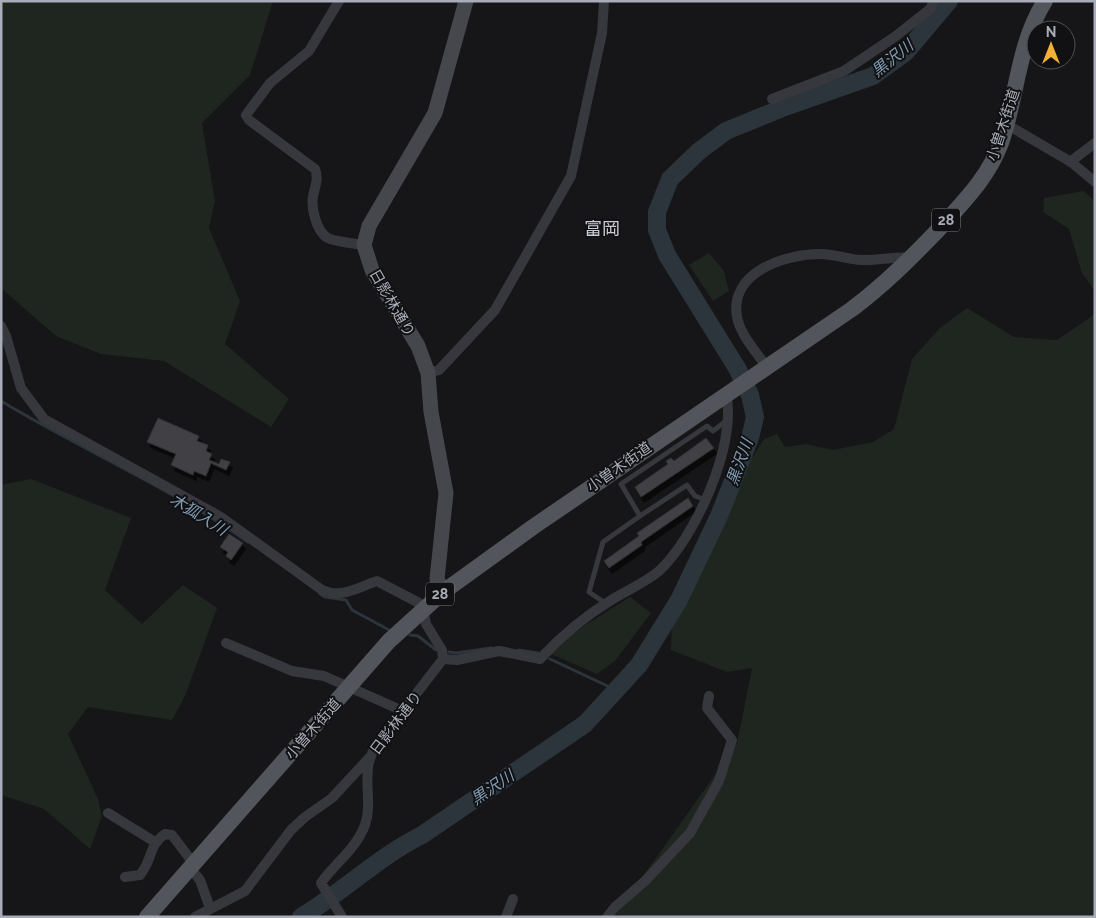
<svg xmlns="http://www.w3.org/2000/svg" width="1096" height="918" viewBox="0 0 1096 918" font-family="Raleway,'Noto Sans JP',sans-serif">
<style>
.green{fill:#1e261f}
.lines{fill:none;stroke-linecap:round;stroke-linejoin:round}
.stream{stroke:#2c353c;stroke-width:3}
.river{stroke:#2c353c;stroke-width:18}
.building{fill:#404145;stroke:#303034;filter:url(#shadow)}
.lane{stroke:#37383d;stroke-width:5}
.street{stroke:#37383d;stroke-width:10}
.secondary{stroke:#45474d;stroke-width:15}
.primary{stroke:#53555c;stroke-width:16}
.labels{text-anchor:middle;stroke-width:4;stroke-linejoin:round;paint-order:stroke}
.shield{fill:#111113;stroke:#7b7e86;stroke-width:1}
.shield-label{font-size:14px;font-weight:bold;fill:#a8adb8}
.street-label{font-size:15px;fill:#a8adb8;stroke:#111113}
.water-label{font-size:16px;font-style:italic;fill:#7f9bb3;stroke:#111113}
.quarter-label{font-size:18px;fill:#c9ccd4;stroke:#111113}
</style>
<defs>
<filter id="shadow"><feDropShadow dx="3" dy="5.5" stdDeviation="0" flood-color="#0009"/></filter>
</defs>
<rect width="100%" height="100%" fill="#161618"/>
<path class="green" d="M1,1H273L250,75L202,123L215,201L209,228L240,301L225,344L289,399L271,427L164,361L101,354L56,336L1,288Z
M1084,191L1095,202V291L1082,273L1069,229L1043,212L1044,198Z
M709,253L724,271L729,291L713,301L689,265Z
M967,308L1014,337L1057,340L1095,314V917H614L737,744L752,668L727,672L671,650L672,616L739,478L764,439L777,434L785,447L806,444L833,450L873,442L894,429L912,359L940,328Z
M31,479L131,518L105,590L142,624L183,585L217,608L185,696L172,720L88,707L68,734L98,799L102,816L90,849L44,809L1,795V485Z
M630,597L651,613L615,661L597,674L551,654L568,636Z"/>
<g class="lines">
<path class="stream" d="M1,401C82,450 170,487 248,542
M320,594L325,597L346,600L352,610L391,631
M410,635L418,636L436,650
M519,650L538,653
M449,652L456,653L491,648
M550,659L616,690"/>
<path class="river" d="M301,917C343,892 378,857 422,835L585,724L639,665L679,600L719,516L750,438L755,417L750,395L737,368L667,255L657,230V212L670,179L698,152L726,131L785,107L873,76L906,52L949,1"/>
</g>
<path class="building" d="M158,418L199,436L197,441L208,445L206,451L212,454L209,460L219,464L221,459L230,462L226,470L211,463L206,476L194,471L193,475L171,465L176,454L147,442Z
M706,438L714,448L641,497L635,487L668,464L666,461L671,458L674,461Z
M688,498L693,506L641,542L642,545L609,568L604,561L639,536L637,533Z
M229,534L243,543L231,560L226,556L228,552L220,547Z"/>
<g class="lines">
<path class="lane" d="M706,500L695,496L687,485L640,516L621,484L707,426L713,431L726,421
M605,603L589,592L603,542L640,516"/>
<path class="street" d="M339,1L309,51L270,83L246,115L249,120L315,169C319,179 315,186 313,196C311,208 316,229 326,237C331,241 357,244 364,245
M772,99L844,71L896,36L930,9L934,1
M1006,124L1071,162L1095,182
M1070,162L1095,143
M1,326L6,336L21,388L44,419L221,517L322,590C342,599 358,587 377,581L419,603L423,609L426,624L442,650L443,659L376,746C359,771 374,800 365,825C356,849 335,863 321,883L342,917
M766,366C756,352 740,334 737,317C729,272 785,254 820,254C834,254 847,259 861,260C878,261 894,256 911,258
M428,373L439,370L495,310L571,176L602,33L604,1
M226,643L292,671L324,676L403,711
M443,659L457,660L499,651L540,659C562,635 585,616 613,599C628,590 646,582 659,571C695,538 738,443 726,394
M108,813L155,842
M190,868L200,880L210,908
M125,877L140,875C153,859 148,846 165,834L172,835L194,864
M195,917L245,891L291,830L305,817L332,798L369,758
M506,917L513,899
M607,917L615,907L645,881L690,833L719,781L732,740L707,708L709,696"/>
<path class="secondary" d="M443,592L437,579L446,493L431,412L428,373L418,346L372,270L364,245L369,226L435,113L466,1"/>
<path class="primary" d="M147,917L389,641L443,592L533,527L852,309C884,285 911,258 939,229C963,202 988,178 1001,143C1017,97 1018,43 1045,1"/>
</g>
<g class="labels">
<g class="shield">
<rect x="932" y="208.5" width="28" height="23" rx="4"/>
<rect x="426" y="582.5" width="28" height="23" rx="4"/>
</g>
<g class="shield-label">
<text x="946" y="225">28</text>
<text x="440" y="599">28</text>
</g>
<g class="street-label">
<text transform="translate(1003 125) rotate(-72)" y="5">小曽木街道</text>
<text transform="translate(392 303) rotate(60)" y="5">日影林通り</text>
<text transform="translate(619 467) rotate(-35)" y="5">小曽木街道</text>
<text transform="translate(396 723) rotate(-53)" y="5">日影林通り</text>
<text transform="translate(313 729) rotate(-49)" y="5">小曽木街道</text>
</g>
<g class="water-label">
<text transform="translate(892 58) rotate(-39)" y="6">黒沢川</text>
<text transform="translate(739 462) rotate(-70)" y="6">黒沢川</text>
<text transform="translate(199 514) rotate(32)" y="6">木狐入川</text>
<text transform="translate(492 787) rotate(-34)" y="6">黒沢川</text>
</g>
<g class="quarter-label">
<text x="602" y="235">富岡</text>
</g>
</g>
<rect width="1096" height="918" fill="none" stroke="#a8adb8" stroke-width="5"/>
<g transform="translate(1051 45)"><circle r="24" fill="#111113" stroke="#4d4f55"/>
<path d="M0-4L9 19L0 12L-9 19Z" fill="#f2b134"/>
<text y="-8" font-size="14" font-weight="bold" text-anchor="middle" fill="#a8adb8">N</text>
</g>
</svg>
